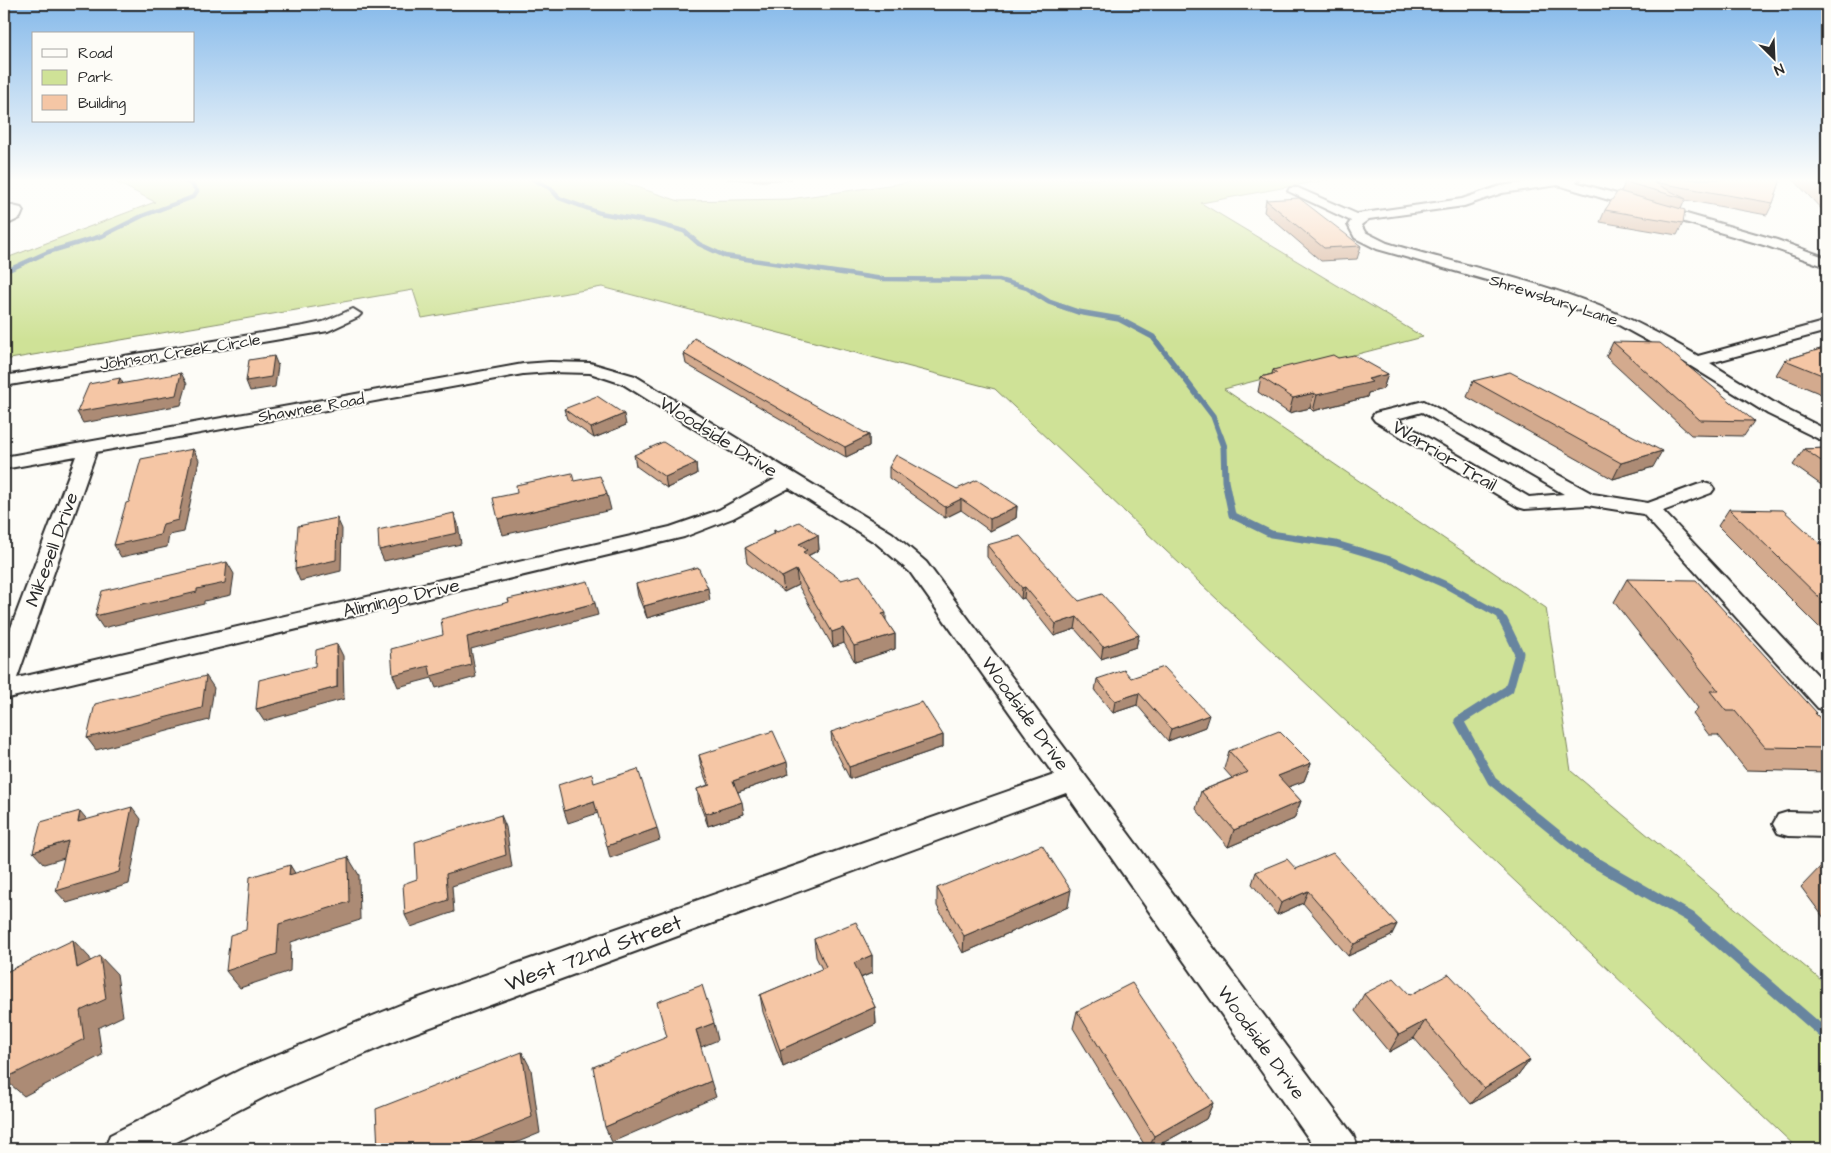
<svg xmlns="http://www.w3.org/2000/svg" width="1831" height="1153" viewBox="0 0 1831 1153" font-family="'Architects Daughter',sans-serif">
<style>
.green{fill:#cfe297;stroke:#7d8661}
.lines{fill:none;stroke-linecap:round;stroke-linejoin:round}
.stream-far4{stroke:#68859f;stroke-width:4.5}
.stream-far3{stroke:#68859f;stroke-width:5.5}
.stream-far2{stroke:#68859f;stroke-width:7}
.stream-far1{stroke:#68859f;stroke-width:9}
.stream{stroke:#68859f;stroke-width:11}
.street-casing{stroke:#2b2b2b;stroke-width:4}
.street{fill:#fdfcf7;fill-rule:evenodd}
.wall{fill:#d3aa8e;stroke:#2b2b2b}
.shaded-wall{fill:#ac8b74;stroke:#2b2b2b}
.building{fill:#f5c6a5;stroke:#2b2b2b}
.labels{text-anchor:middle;stroke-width:4;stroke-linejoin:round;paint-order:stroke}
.far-street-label{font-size:16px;fill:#2b2b2b;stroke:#fdfcf7}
.street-label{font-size:19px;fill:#2b2b2b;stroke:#fdfcf7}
.near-street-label{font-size:22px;fill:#2b2b2b;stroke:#fdfcf7}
</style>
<rect width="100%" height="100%" fill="#fdfcf7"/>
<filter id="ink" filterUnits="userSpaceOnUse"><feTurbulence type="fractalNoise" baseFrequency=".02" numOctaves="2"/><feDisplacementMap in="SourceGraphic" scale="10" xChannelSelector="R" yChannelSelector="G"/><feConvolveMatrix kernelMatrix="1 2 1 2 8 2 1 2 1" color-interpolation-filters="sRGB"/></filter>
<g filter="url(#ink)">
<path class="green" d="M110,179H613L679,201L790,199L931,179H1330L1201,203L1423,337L1224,389L1546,608L1571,771L1827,985V1149H1798L995,389L602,287L422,318L413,290L4,360V259L155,202Z"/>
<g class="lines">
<path class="stream-far4" d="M533,179L550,188L559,198L600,213L651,222L684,231L699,244L725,256L883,279L999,280L1027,288L1035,293
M4,272L48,252L102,236L142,216L193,197L197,191L191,183L178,179"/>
<path class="stream-far3" d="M1033,292L1049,302L1078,312L1119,319L1153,337L1213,416L1221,438"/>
<path class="stream-far2" d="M1220,436L1224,447L1225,481L1232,515L1271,534L1336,544L1390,560L1446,585L1500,615L1503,622"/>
<path class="stream-far1" d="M1503,620L1519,653L1509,689L1459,721L1492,781L1584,856"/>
<path class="stream" d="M1582,855L1690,917L1827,1036"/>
<g class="street-casing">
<path id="street" d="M1552,179H1580L1575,182L1777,240L1827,258V267L1767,246L1558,185L1502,193L1464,206L1369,219L1361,225L1365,232L1387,243C1457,264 1531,279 1599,306C1634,320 1666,337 1698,356L1827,321V331L1710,363L1781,407L1827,430V443L1768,414L1668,352L1617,324L1529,292L1377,249L1355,238L1348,225L1351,221L1288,191L1290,188H1298L1357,214L1462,199L1500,186Z
M4,204L21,208L23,211L20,218L4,226V217L10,213L4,212Z
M353,309L361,314L358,317L328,331L4,386V376L304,326L323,322Z
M550,362L590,363L635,376L892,533L926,562L1353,1135L1358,1149H1316L1066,793L409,1035L268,1095L163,1149H105L110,1135L242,1069L405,1003L1054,775L910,572L876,543L789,488L733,518L684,537L4,699V646L76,456L4,469V457L523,364ZM550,372L590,373L623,384L775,479L719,510L670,527L17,678L96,452L523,374Z
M1424,401L1593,494L1648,503L1697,485L1704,483L1711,485L1714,489L1711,493L1663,511L1827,685V710L1818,708L1643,514L1587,505L1525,509L1518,507L1375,421L1372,417L1375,413ZM1422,412L1564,494L1529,497L1396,419Z
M1788,812L1827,813V837L1788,836L1778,833L1773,824L1778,815Z"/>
</g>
<use href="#street" class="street"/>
</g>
<path class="wall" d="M727,179H792L761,181Z
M1781,179L1773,203L1767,215L1685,200L1681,209L1683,223L1677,235L1600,222L1605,210L1621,192L1625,182Z
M1793,179H1827V214H1826Z
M1266,200L1361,246L1357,259L1321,261L1264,212Z
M1613,342L1754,421L1744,436L1691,435L1606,357Z
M1827,347V395L1826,396L1776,375L1785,360Z
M684,354L869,435V446L846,457L686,364Z
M1338,358L1388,374L1383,389L1368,393L1367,397L1313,411L1310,408L1289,413L1258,392L1261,377L1272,374L1273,370Z
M1473,381L1653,467L1613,479L1467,397Z
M564,409L626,425L594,438L567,419Z
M1827,448V489L1793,465L1804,449Z
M634,455L696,463L697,474L667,488L636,466Z
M889,467L957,489L1017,506L1016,518L990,531L961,510L945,518L889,478Z
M1729,509L1827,550V635L1718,526Z
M774,530L777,532L818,535L819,550L808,556L886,621L895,634V649L855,662L844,643L833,647L798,585L784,592L747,563L745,548L774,534Z
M987,545L1079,601L1139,635L1136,647L1101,659L1075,629L1054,636L1024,598L1021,599L987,557Z
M1627,579L1817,713L1816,714L1827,726V772L1746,770L1718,735H1709L1693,714L1698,708L1614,602Z
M636,584L710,600L647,618L638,596Z
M1131,678L1205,727L1168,741L1137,705L1113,713L1095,691L1097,679Z
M831,732L943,735V747L850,779L832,744Z
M1229,751L1311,763L1304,781L1288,787L1301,801L1294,819L1228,847L1196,809L1201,791L1232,778L1224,769Z
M699,755L789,774L738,792L744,814L708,826L699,802L697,789L708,785L701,767Z
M1823,864H1827V922L1801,887Z
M1296,869L1397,924L1391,936L1348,956L1303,903L1277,915L1252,884L1256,872Z
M937,888L1068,907L963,953L937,906Z
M814,939L872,955V973L861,978L875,1007L876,1024L783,1067L763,1012L760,995L822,969L816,957Z
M1364,994L1410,995L1530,1060L1517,1077L1471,1104L1414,1038L1389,1052L1355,1011Z
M1077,1011L1213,1103L1206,1119L1152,1149H1147L1073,1028Z"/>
<path class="shaded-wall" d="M761,179H792L761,181Z
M274,356L278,366L275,387L250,391L246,381Z
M181,373L187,384L181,405L83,423L77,412Z
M1388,374L1383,389L1368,393L1367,397L1313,411L1317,395L1368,379Z
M120,378L126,389L118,384Z
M1314,393L1310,408L1289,413L1293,398Z
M624,414L626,425L594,438L591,428Z
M869,435V446L846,457L845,447Z
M193,449L199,460L184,532L169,535L167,547L121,557L114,545L163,524Z
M1662,451L1653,467L1613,479L1621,463Z
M696,463L697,474L667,488L665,477Z
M607,494L611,510L503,535L498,519Z
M961,499V510L945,518V507Z
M1017,506L1016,518L990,531V519Z
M454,513L458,524L461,544L384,561L379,550Z
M337,518L342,529L341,571L300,581L295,569Z
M818,535L819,550L807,556L808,565L799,544Z
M227,562L234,574L231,595L204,601V604L103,628L95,616L197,589Z
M796,570L798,585L784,592L782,577Z
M1025,587L1024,598L1021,599L1022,588Z
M708,588L710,600L647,618L644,606Z
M595,603L598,615L471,649L476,677L436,688L432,678L398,687L393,675L467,637Z
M886,613V628L882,614Z
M1077,617L1075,629L1054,636L1056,624Z
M843,628L844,643L833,647L832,632Z
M895,634V649L855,662L854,646Z
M1139,635L1136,647L1101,659L1103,647Z
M337,644L343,656L344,699L264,721L256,709L337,687Z
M206,676L214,688L209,720L96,750L87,738Z
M1139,693L1137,705L1113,713L1115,701Z
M1209,715L1205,727L1168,741L1171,729Z
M943,735V747L850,779L849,767Z
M787,762L789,774L735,793L733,781Z
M1311,763L1304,781L1271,794L1278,776Z
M594,801L598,813L568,823L564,811Z
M1301,801L1294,819L1228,847L1234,830Z
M742,802L744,814L708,826L706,814Z
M132,807L141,819L129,884L67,903L56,891Z
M80,811L90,823L78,822Z
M501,815L506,827L512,867L452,886L454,912L411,927L405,915L446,874Z
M657,828L660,840L610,858L607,846Z
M68,841L78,854L44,864L33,852Z
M348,857L359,875L360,920L291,942L290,971L240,988L226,971L279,924Z
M290,865L301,883L289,875Z
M1071,890L1068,907L963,953L964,936Z
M1308,891L1303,903L1277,915L1281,903Z
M1397,924L1391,936L1348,956L1354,944Z
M73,940L90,958L94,985L77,968Z
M872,955V973L855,980L854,963Z
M100,956L117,974L123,1016L98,1028L102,1055L24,1096L4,1079L80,1011Z
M875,1007L876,1024L783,1067L780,1050Z
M1425,1021L1414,1038L1389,1052L1399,1035Z
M714,1023L718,1040L701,1047L696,1030Z
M522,1052L531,1069L540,1133L501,1149H453Z
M1530,1060L1517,1077L1471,1104L1484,1088Z
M711,1081L716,1097L612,1142L605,1127Z
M1213,1103L1206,1119L1152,1149H1149L1154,1136Z"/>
<path class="building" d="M1627,179H1781L1773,203L1653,182L1686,199L1625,182Z
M1810,179H1827V197Z
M1618,191L1685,210L1683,223L1605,210Z
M1299,198L1361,246L1324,248L1266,200Z
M694,338L869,435L845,447L684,354Z
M1613,342L1660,343L1754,421L1700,420Z
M1827,347V377L1785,360Z
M1333,355L1338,358L1354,355L1388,374L1368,379L1372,382L1317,395L1314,393L1293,398L1261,377L1277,373L1273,370Z
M274,356L271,377L246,381L249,360Z
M1510,372L1662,451L1621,463L1473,381Z
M181,373L176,395L77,412L89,384L120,378L118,384H120Z
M597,396L624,414L591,428L564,409Z
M663,442L696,463L665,477L634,455Z
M1827,448V465L1804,449Z
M193,449L178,520L163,524L160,535L114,545L126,503L129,502L141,459Z
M896,455L957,489L977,480L1017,506L990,519L961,499L945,507L889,467Z
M572,473L574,481L600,476L607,494L498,519L493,498L517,493L516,485Z
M1729,509L1783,510L1827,550V605Z
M454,513L457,533L379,550L378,530Z
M337,518L336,560L295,569L298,526Z
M799,522L818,535L799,544L807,550L803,552L841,580L860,575L886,613L882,614L895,634L854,646L843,628L832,632L796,570L782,577L745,548L775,533L774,530L777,532Z
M1020,536L1079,601L1102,594L1139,635L1103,647L1077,617L1056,624L1025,587L1022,588L987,545Z
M227,562L225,583L197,589V592L95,616L102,591Z
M698,567L708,588L644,606L636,584Z
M1627,579L1696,580L1817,713H1815L1827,726V748L1765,747L1735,711H1726L1710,691H1719Z
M588,581L595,603L467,637L471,665L431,676L429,666L393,675L391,649L443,635L441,619L509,602L508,599Z
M337,644V687L256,709L259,680L315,666L316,650Z
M1164,667L1209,715L1171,729L1139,693L1115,701L1097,679L1124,670L1131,678Z
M206,676L202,708L87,738L95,704Z
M922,702L943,735L849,767L831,732Z
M773,731L787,762L733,781L742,802L706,814L697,789L710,785L699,755Z
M1279,731L1311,763L1278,776L1301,801L1234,830L1201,791L1248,772L1229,751Z
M638,769L657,828L607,846L594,801L564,811L558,785L592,774L594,783Z
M132,807L119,872L56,891L68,841L33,852L41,822L80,811L78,822Z
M501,815L506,855L446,874L448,900L405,915L403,884L417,879L415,842Z
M1042,845L1071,890L964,936L937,888Z
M1333,853L1397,924L1354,944L1308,891L1281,903L1256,872L1287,859L1296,869Z
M348,857L349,902L279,924L277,954L226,971L230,935L246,930L250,877L290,865L289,875Z
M1823,864H1827V869Z
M856,922L872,955L854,963L875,1007L780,1050L760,995L826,967L814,939Z
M73,940L77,968L100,956L106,999L80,1011L84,1039L4,1079V973Z
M1449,974L1530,1060L1484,1088L1425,1021L1399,1035L1364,994L1394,978L1410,995Z
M1132,983L1213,1103L1154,1136L1077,1011Z
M702,985L714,1023L696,1030L711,1081L605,1127L593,1067L667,1037L657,1002Z
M522,1052L532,1117L453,1149H378L376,1109Z"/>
</g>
<linearGradient id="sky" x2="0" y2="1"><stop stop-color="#85b9ea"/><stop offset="0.53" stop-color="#fefefb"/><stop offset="1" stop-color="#fefefb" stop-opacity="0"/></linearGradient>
<rect width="1831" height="340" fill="url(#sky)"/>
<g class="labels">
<g class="far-street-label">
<text transform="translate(1554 299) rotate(18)" y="6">Shrewsbury Lane</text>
<text transform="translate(180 351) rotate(-9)" y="6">Johnson Creek Circle</text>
<text transform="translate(311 407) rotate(-10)" y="6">Shawnee Road</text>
</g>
<g class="street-label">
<text transform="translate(719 436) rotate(32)" y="7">Woodside Drive</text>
<text transform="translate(1445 455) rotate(31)" y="7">Warrior Trail</text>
<text transform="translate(51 549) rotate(-70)" y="7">Mikesell Drive</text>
<text transform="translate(401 597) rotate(-13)" y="7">Alimingo Drive</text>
<text transform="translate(1026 713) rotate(54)" y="7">Woodside Drive</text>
<text transform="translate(1262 1042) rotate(54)" y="7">Woodside Drive</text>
</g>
<g class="near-street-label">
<text transform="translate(593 952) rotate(-20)" y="8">West 72nd Street</text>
</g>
</g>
<rect width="1831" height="1153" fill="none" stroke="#fdfcf7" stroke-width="20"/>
<rect x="10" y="10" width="1811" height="1133" fill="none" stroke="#2b2b2b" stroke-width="2" filter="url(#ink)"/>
<rect x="32" y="32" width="162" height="90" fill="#fdfcf7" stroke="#a9a8a5"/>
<rect x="42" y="49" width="25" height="8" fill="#fdfcf7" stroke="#a9a8a5"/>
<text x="78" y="58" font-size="15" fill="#2b2b2b">Road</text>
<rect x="42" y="70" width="25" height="15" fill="#cfe297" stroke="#a9a8a5"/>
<text x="78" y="82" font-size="15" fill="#2b2b2b">Park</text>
<rect x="42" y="95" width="25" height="15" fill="#f5c6a5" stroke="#a9a8a5"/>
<text x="78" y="108" font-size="15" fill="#2b2b2b">Building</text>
<g transform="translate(1774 58) rotate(156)" stroke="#fdfcf7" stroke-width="4" paint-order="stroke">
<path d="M0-4L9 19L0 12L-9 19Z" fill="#2b2b2b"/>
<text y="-8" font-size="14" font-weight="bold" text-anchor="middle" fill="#2b2b2b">N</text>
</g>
</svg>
